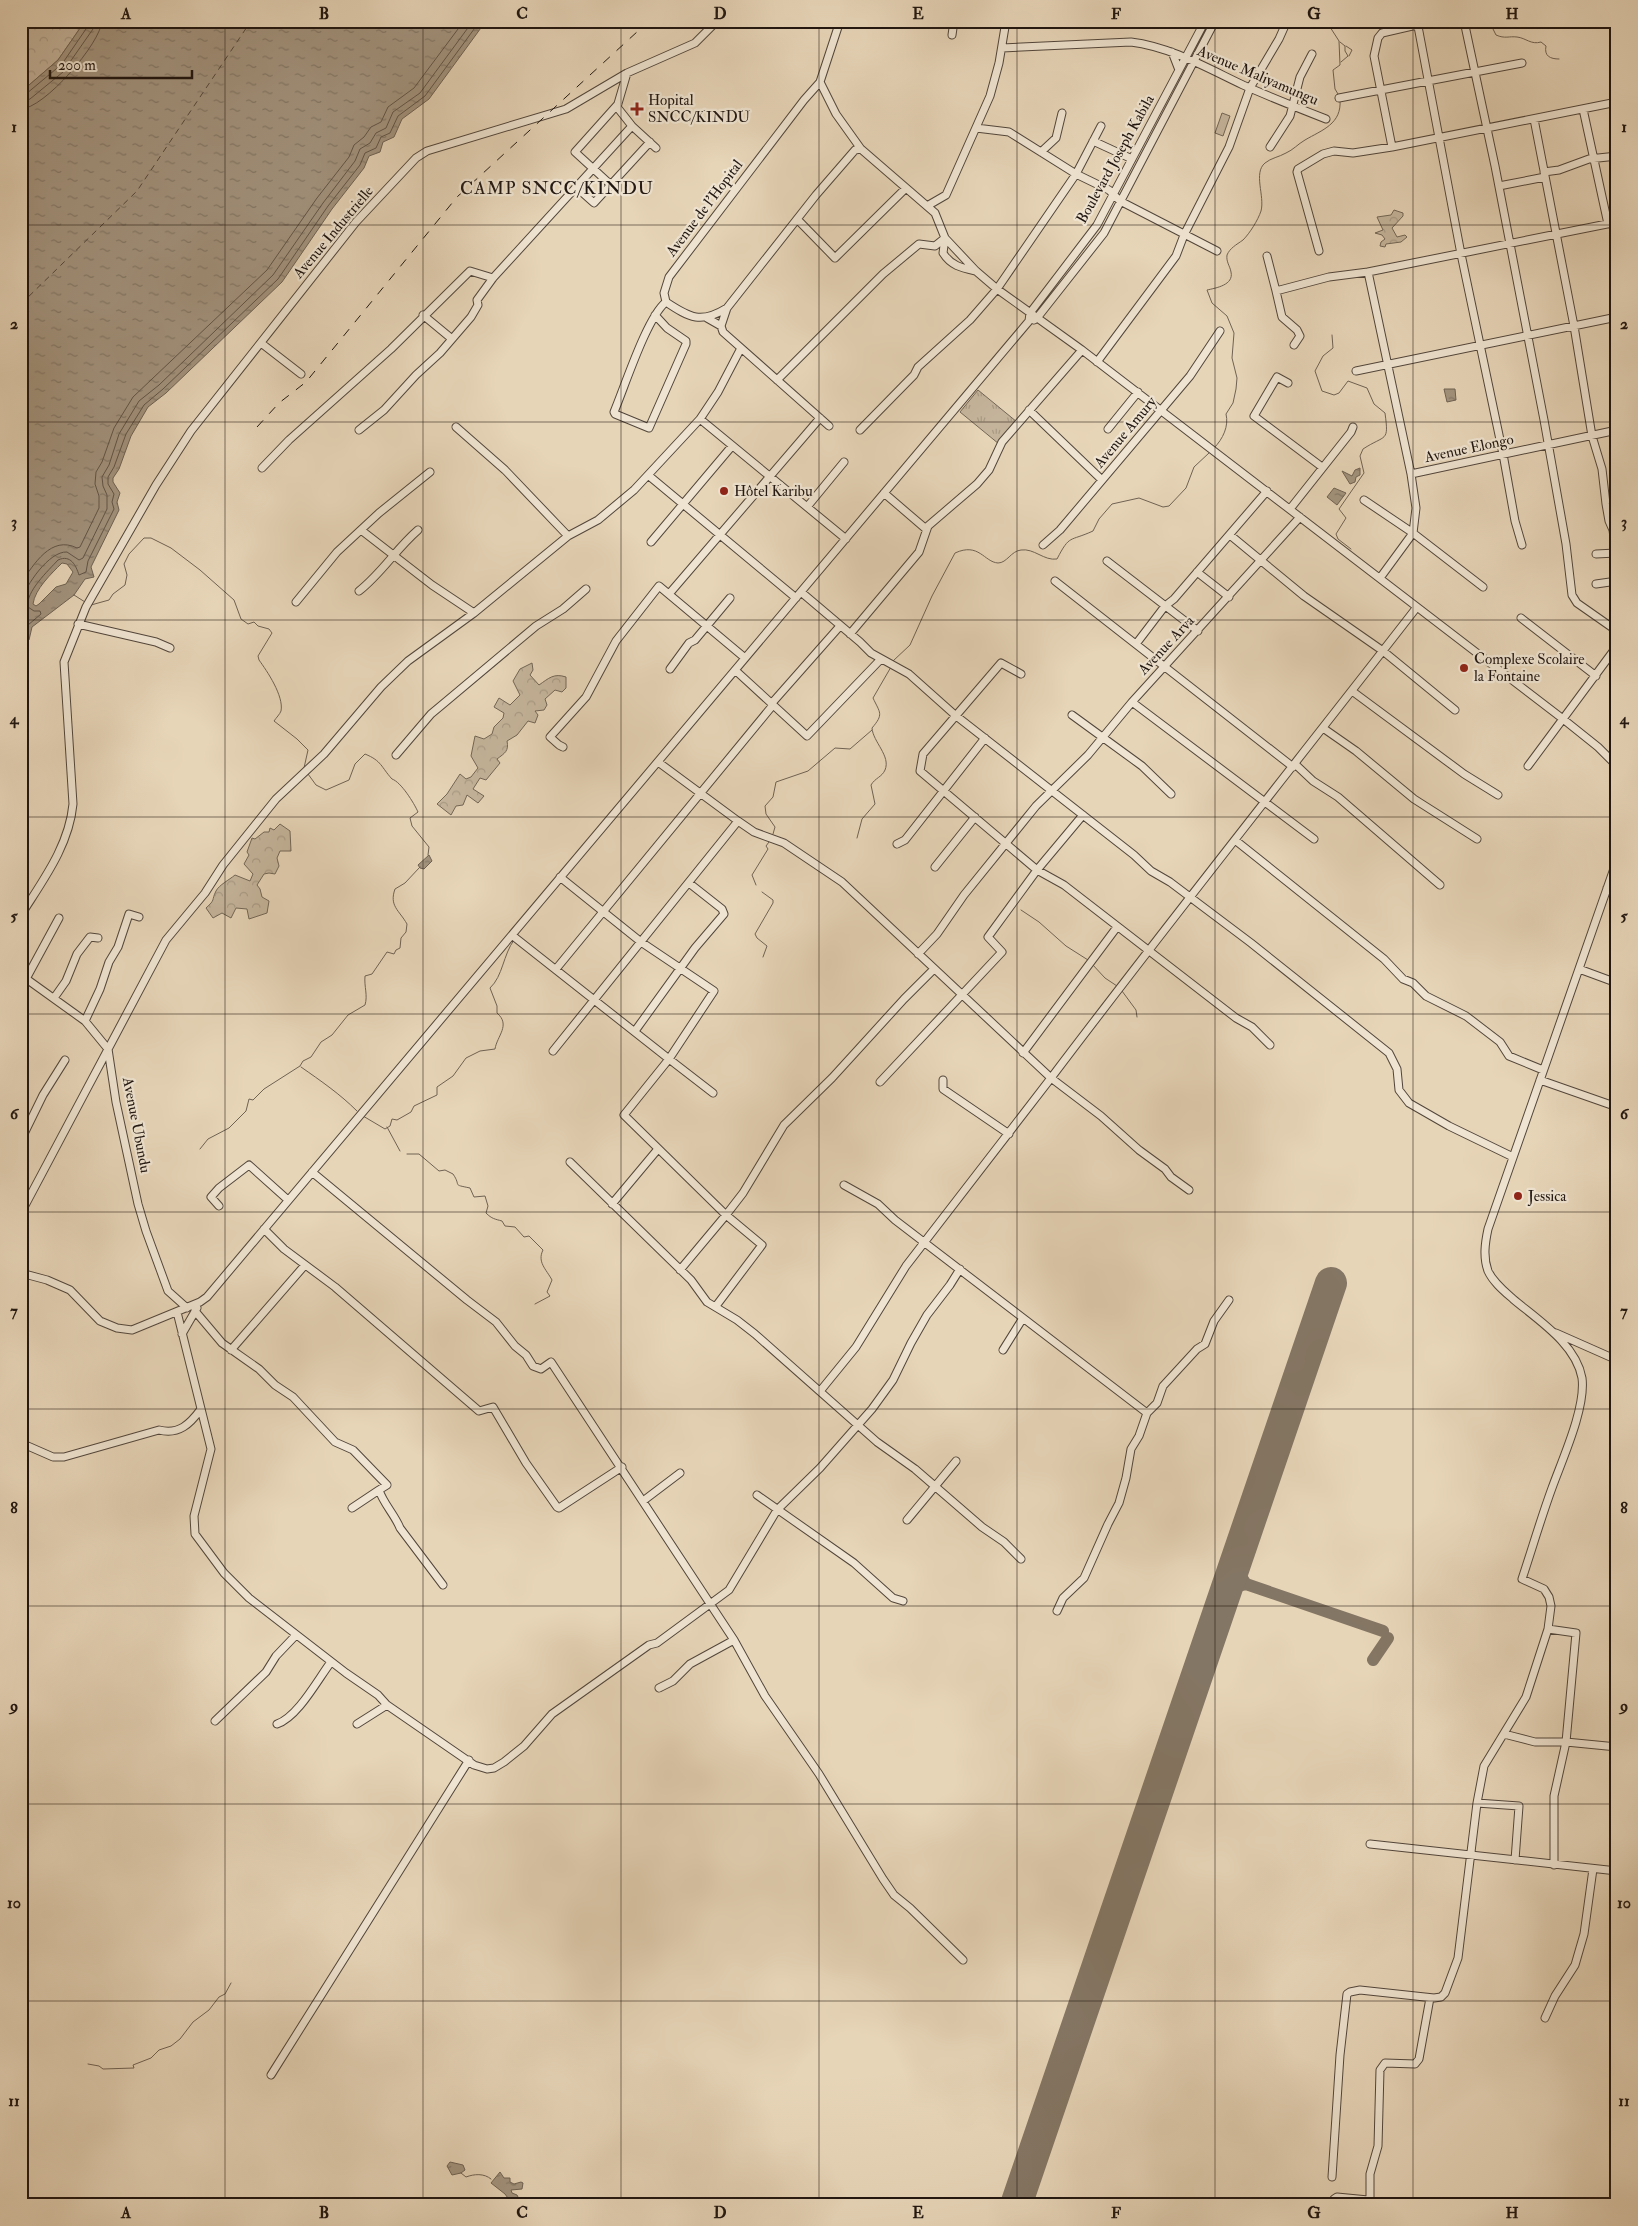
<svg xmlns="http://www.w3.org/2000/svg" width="1638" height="2226" viewBox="0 0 1638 2226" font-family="'IM FELL Double Pica',serif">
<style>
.grass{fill:url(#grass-tufts);stroke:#726656}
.forest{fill:url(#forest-crowns);stroke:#726656}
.park{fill:#c5b59c;stroke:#726656}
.water{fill:url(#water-ripples);stroke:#6f6253;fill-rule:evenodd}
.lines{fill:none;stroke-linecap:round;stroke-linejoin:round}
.shore{stroke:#625548;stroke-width:1}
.stream{stroke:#6f6253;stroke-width:1}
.ferry{stroke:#54483d;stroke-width:1;stroke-dasharray:6 5;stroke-linecap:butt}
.taxiway{stroke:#847664;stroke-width:12}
.runway{stroke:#847664;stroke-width:32}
.minor-casing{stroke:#52463b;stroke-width:9}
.minor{stroke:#efe4d1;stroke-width:7}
.rail{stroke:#201611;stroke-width:1;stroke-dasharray:9 9;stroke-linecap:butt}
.grid{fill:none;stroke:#201611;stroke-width:1;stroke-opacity:0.55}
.poi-dot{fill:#8f2418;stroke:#efe4d1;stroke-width:2}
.labels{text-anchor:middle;stroke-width:4.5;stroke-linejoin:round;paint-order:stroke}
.street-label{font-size:15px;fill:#201611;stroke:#efe4d1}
.poi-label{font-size:15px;fill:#201611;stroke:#efe4d1;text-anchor:start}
.quarter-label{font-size:18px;letter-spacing:1px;fill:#201611;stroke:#efe4d1}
.neatline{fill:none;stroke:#201611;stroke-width:2}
.grid-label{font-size:16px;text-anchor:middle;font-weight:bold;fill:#201611}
</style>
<defs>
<pattern id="grass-tufts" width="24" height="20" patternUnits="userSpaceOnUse" patternTransform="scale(1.25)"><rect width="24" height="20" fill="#c5b59c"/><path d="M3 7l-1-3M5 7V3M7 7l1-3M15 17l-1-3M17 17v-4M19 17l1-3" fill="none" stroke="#a99b85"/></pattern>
<pattern id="forest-crowns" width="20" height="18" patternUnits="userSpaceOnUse" patternTransform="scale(1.25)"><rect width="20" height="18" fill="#c5b59c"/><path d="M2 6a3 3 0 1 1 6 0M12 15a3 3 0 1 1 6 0" fill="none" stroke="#a99b85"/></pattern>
<pattern id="water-ripples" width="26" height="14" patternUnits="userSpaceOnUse" patternTransform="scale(1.25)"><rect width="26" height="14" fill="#a3947f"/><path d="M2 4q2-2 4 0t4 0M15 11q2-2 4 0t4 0" fill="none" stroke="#847867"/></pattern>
</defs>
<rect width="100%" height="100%" fill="#e7d5b8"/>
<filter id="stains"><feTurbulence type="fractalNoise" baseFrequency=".004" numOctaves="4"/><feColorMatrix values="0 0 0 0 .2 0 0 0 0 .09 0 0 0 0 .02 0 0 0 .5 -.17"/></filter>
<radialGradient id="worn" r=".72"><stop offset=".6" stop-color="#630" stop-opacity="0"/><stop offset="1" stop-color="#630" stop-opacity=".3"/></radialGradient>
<path class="grass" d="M978,390L1017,422L999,444L960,412Z"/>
<path class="forest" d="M21,21H85L58,60L21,92Z
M1394,210L1403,213V216L1392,228L1397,237L1405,235L1407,237L1401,242L1386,244L1385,247L1380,246L1381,242L1385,239L1382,235L1375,233L1383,230L1377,217L1391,215Z
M532,663L533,670L530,675L539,685C549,678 554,673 566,677V688L562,692L555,690L545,699L547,705L544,710L535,711L538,715L535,723L528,721L517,735L507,741C509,751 505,753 497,759L500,763L486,780L480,778L473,789L484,796L478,803L467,795L463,805L456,806L451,815L437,804L447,794L460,774L466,779L471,777L478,768L471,756L475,736L484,739L492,734L494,727L503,718L504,713L494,707L499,698L510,705L520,695L513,681L520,669Z
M280,824L290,831L291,851H280L277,858L279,866L275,874L269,873L264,874L257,885L260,889L262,897L269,901L267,913L249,919L247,909L236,908L231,918L222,913L213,918L206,908C216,899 211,901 216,891C219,885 229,880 235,875L250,881L253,874L244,864L249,855L247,852L252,838L255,839L264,832H269L270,828L274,830Z"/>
<path class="park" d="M1222,113L1230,116L1223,136L1215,133Z"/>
<path class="water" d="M85,21H486L429,99L402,119L394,137L383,142L380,152L369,156L364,168L332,209L282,282L166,393L148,407L131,436L119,469L113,478V482L120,493L117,502L119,510L91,567L94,577L85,579L74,595L32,627L29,640L21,641V92L58,60ZM62,563L67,564L73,572L66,584L56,587L39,604L36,606L33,604C35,589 51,574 62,563Z
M1444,389H1455L1456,400L1447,402Z
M1360,468V475L1356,477L1355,482L1350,484L1342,471L1352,476L1355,470Z
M1334,488L1346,493L1337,505L1327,497Z
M429,855L432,861L424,869L420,868L418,865Z
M450,2162L463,2165L465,2170L461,2173L452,2175L447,2166Z
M500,2172L504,2178H510V2182L514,2184L521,2182L523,2183L522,2189L511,2190L512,2193L517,2195L522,2205H513L505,2194L491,2183Z
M73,2199H85L95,2205H60Z"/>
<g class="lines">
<path class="shore" d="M21,95L26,94L62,64L88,26V21
M21,102L30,99L63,72L93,29L95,21
M21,109C44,109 101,43 102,21
M21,583C34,564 51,535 77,548L80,547L99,508V496L95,484L96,472L102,462L114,428L133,397L267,270L317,198L349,157L354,145L364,137L371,127L381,122L388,107L414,88L464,21
M21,601C26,585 49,551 67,552L79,560L83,558L107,509V495L103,486L102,477L109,465L119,434L139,401L159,385L273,275L323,203L355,161L360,149L370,143L376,133L386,128L393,112L420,93L473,21
M21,636L25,635L28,625L41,614L40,611H34L28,607C25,592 49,570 58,560C71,554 76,566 79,575L86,572L88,561L114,509L112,502L114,494L108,484V477L114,467L126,434L144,405L163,389L278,279L328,206L360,165L365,153L376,148L381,137L390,133L398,116L425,96L480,21"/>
<path class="stream" d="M1330,21V27L1339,41L1340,65L1333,70L1335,89L1338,94
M1489,21L1496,35C1505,39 1509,36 1517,37C1526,38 1531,45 1541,42L1546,46C1544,56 1550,59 1559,59
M1340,42L1345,46V51L1348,56L1341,62
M1346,46L1352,50L1349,56
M1332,335L1333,348L1323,356L1315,371L1322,391L1334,395L1339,393L1348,381L1367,388L1374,404L1385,413C1389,443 1386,434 1363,449L1360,456L1364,473L1339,509L1346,518L1336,534L1338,539L1351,549
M1214,448C1223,439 1229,426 1226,414L1233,403L1236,389L1237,378L1232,358L1234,333L1227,316L1212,303L1207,290C1216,288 1234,285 1231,272C1230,266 1226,262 1227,255C1230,248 1236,245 1243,240C1250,233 1258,220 1261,211C1265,196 1253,173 1265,163C1271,158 1279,157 1286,153C1293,150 1298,144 1305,140C1322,130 1342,124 1340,100
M74,595L85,602
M91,605L109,600L113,594L125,585L127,575L124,564L129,554L144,538H151L171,548L200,570L234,600L241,619L248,624L254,622L258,626L269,629L272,633L258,656L259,660C267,671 284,696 281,711C280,714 276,718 274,721L297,739L308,750L304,768
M893,661L910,645L932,596L955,553C979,542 984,562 998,563C1007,563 1011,551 1021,550C1034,548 1044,561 1057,559C1070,534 1069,542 1093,531L1099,519L1112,504L1139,498L1163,507L1169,506L1186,488L1194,467L1209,453
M308,774L316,785L326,790L349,780L355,764L365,754C382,761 381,767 392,779C401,782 414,803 418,812L410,818L412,826L429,847L428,855
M773,834L775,827L766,814L765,806L773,797L776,782L808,771L835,748L850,749L872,730
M857,838L862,819L875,804L871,785C875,778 882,777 885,770C891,756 873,742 872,728C884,714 880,713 873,698L891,667
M756,885L752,875L768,849L766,846L769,842
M762,892L773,900V903L755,934L757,938L767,946L763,957
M1021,910L1039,922L1066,946L1088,960
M1092,964L1105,978L1117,986
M1122,991L1136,1010L1137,1017
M301,1067C321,1081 340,1094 357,1111
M363,1116L385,1129L390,1126L392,1119L397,1120L411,1112L414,1106L437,1095V1087L453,1076L466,1058L480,1051L495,1049C497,1036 511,1025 497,1013V1006L490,988C503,976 503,955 514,940
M387,1127L400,1151
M200,1149L208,1139L229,1128L246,1111L249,1099L253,1100L264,1089L300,1066L303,1061L311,1057L321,1042L332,1035L348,1015L365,1005C368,995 364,987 365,976L372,974L387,952L394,954L396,950L400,948L401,938L406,932L407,924C399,910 389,906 395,889L405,883L420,867
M407,1154H419L439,1171L445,1170L453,1174C462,1187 451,1184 470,1188L474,1197L485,1196L488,1206L486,1213C492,1219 495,1219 502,1221L505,1226L515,1227L524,1237L529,1236L543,1250C537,1262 546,1269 552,1280L547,1292L550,1296L535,1304
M88,2064L99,2066L103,2069L134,2068L133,2065L151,2058L159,2050L171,2046L180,2039L193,2022L209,2010L219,1997L225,1994L231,1983
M461,2173L466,2177C474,2174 484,2173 491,2179"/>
<path class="ferry" d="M21,304L137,191L251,21"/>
<path class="taxiway" d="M1236,1561L1237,1571L1246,1584
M1223,1597L1231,1588L1246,1584L1383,1631
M1373,1660L1388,1638"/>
<path class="runway" d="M1016,2205L1331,1283"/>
<g class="minor-casing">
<path id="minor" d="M840,21L820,82L836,114L861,149L935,213L945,238L976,271L997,289L1082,350L1563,719L1598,747L1617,766
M1417,21L1461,254L1503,454L1515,521L1522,545
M1464,21L1495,166L1544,420L1566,544L1572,595L1577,603L1617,631
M952,35L954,21
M1002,48L1131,42C1171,47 1207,68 1243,85C1270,97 1298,108 1326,119
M1172,52L1179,70
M627,73L617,107L632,126L656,148
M1339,98L1522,63
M1583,109L1608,224
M1534,119L1574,326L1592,436L1602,469L1606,504L1609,521L1613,530L1616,553L1596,554
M976,128L1009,132L1076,174L1109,190L1120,201L1217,251
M1093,141L1132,159
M1270,147L1290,116L1300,77L1312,54
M1392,147L1374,56L1378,38L1382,33L1434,21
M1041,152L1056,138L1062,113
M1544,172L1559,170L1589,159L1617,156
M611,185L575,152L618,104
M1499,186L1545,177
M576,187L594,203L650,142
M927,206L946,195L990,96L999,63L1006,21
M797,219L835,258L906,188
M945,238L943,253C951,266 962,268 976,271
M1319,251L1297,172L1298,169L1323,154L1334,151L1353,153L1392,147L1617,102
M1267,256L1276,291
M1368,272L1411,474
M727,308C701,324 690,318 666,302L664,293L669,277L804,100L820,82
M423,315L452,339
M655,315L667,328L686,341V344L649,428L615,414L614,412C625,386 647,317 666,302
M707,318L721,326
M1034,320L1037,318L1104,233L1215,21
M261,343L301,374
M1294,345L1300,336L1297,330L1282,317L1276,291L1329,277L1368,272L1617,222
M1097,362L1176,256L1184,235L1229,147L1250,88L1279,39L1287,21
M1356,371L1617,317
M777,380L883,274L919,244L935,246L945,238
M1288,383L1277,377L1254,416L1322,467
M1029,410L1102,480
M700,419L846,539
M829,426L723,332L721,326L727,308L816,195L855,150L861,149
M456,427L505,470L568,536
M1108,429L1138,392
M359,430L384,410L416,375L440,353L471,317L478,305L477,300L493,278L632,126
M860,430L914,375L918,367L970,320L997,289L1076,174L1101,126
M262,468L289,440L391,349L470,271L493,278
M648,475L796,598
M884,493L926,529
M1364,500L1413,533L1483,587
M807,507L844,462
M1290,509L1351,432L1353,427
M361,530L432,585L474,613
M1230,535L1304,596L1383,651L1455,710
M651,542L732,446
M1043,545L1060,530L1190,376L1220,331
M1107,561L1198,631
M1197,572L1229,597
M1380,578L1413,533L1416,508L1411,474L1617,430
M1055,581L1293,767
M1596,584L1617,581
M359,591C382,573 396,549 418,530
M801,592L860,642L871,653L909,674L955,715L1134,855L1151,871L1170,882L1251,943L1389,1053L1397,1069L1399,1090L1409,1103L1449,1126L1513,1157
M669,594L820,418
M296,602L337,552L379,513L430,472
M1521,618L1596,676
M78,624L156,642L170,648
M850,634L919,552L928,526L977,484L989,470L1002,442L1082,350
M1136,644L1165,606L1174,599L1267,491
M670,669L689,643L695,640L730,598
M735,670L807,736L880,660
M1021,674L1001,663L923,754L920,771L1037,870L1064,885L1236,1018L1252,1027L1270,1045
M1352,691L1464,774L1498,795
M1132,702L1314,839
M772,703L840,626
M1072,715L1142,766L1171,794
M1323,728L1356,751L1414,799L1477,839
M563,747L559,745L550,737L586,697L616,641L659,586L745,658
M396,755L431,714L443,704L536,626L563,609L586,589
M658,762L738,821L754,832L784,843L842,882L1051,1078L906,1266L856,1347L821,1390
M1295,764L1313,781L1338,797L1440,885
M1528,766L1617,646
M1235,840L1384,959L1403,979L1413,983L1426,996L1466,1016L1500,1042L1509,1056L1543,1070
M897,844L905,840L985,738
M935,867L975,817
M1607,888L1617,892
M21,915C43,880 69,846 73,804L64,662L86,607L156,485L191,431L356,222L416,158L427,151L566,109L627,73L695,43L717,21
M513,936L669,1059L714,991L641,942L560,877
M918,954L937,934L964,895L1036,806L1088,755L1132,702L1300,517
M556,969L773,705
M1579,969L1617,983
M21,975L85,1021L108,1049L116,1102L138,1204L146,1231L168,1291L187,1308
M21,988L59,918
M54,998L66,981L77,954L90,937L98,938
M85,1021L100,989L109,962L118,947L129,914L139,917
M635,1031L695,948L724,914L722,909L689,883
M553,1051L738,821
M1023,1053L1117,927
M943,1080V1089L1009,1134
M1540,1080L1617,1107
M880,1082L1002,952L988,937L1037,870L1083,815
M713,1093L669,1059L624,1115L726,1215L743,1193L784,1125L832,1078L904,999L934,969
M21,1140L43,1095L65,1060
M570,1162L691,1280L707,1302L737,1320L755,1334L877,1442L915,1469L982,1527L1004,1542L1021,1559
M312,1172L467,1300L496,1322L515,1346L526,1355L533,1366L541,1369L551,1362L734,1640L765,1696L819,1774L883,1879L894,1895L910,1908L963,1960
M844,1185L878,1204L895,1220L1147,1413
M1189,1190L1171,1177L1165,1169L1139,1150L1101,1116L1051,1078C1171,919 1295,764 1417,607
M612,1204L658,1149
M219,1206L211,1197L219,1188L249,1165L288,1200
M21,1213L166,940L205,893L223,865L276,799L324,754L381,687L408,661L474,613L568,536L598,520L634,490L700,419L718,392L741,348
M264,1229L284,1249L335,1287L479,1411L493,1407L526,1463L557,1507L559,1508L622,1467
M680,1270L726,1215L762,1245L716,1306
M21,1273L47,1280L70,1290L100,1321L117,1328L132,1330L200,1302L207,1297L1029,321L1030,313L1097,225L1205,21
M195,1311L222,1343L259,1369L275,1385L293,1397L335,1442L353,1450L387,1485L379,1490C383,1503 395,1515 400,1528L443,1585
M177,1312L211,1449L194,1516L195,1534L224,1573L249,1598L346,1673L378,1695L387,1705L474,1765L487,1769L494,1768L504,1762L524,1746L552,1714L649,1645L657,1643L729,1590L777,1510L820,1468L872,1409L893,1380L911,1343L927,1315L950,1285L960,1269
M1556,1333L1617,1360
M182,1334L197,1308
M231,1350L305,1265
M1003,1350L1023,1318
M21,1443L53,1457H64L159,1430C179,1435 190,1424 201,1409
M757,1495L854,1563L893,1598L903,1601
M643,1501L680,1473
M352,1508L379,1490
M907,1520L956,1461
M1057,1611L1063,1598L1084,1578L1108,1524L1119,1503L1126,1478L1131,1449L1139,1436L1147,1413L1157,1403L1163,1386L1197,1349L1205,1344L1214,1321L1229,1300
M1548,1629L1576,1633L1566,1742L1554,1796V1865
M659,1688L673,1681L690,1664L734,1640
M215,1721L266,1672L276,1656L296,1635
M277,1724C298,1717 318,1679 331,1662
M357,1724L387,1705
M1504,1734L1535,1742H1566L1617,1747
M1477,1803L1519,1806L1515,1860
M1370,1844L1617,1871
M1545,2018L1555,1996L1575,1965L1584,1934L1593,1869
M271,2075L469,1760
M1332,2177L1340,2055L1347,1994L1350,1992L1360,1990L1434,1998L1441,1997L1445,1993L1458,1958L1477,1803L1484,1766L1526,1697L1548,1629L1551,1606L1549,1597L1544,1589L1522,1579C1532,1549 1541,1518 1552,1488C1562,1460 1586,1408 1582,1378C1576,1344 1538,1320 1513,1299C1504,1291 1493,1282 1488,1271C1483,1257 1485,1243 1488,1229L1617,860
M1333,2205L1334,2199L1337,2197L1368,2200L1370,2198V2174L1378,2146L1380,2070L1385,2063L1415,2064L1419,2059L1430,1998"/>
</g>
<use href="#minor" class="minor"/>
<path class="rail" d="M257,427L279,403L306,382L457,197L638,31L645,21"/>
</g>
<path class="grid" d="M225,21V2205M423,21V2205M621,21V2205M819,21V2205M1017,21V2205M1215,21V2205M1413,21V2205M21,225H1617M21,422H1617M21,620H1617M21,817H1617M21,1014H1617M21,1212H1617M21,1409H1617M21,1606H1617M21,1804H1617M21,2001H1617"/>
<g class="poi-dot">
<path d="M634.5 101.5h5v5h5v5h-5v5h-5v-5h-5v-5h5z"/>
<circle cx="724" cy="491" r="5"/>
<circle cx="1464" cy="668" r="5"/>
<circle cx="1518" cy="1196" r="5"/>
</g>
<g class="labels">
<g class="street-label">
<text transform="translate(1258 75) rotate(23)" y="5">Avenue Maliyamungu</text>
<text transform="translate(1115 159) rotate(-61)" y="5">Boulevard Joseph Kabila</text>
<text transform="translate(704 208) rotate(-53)" y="5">Avenue de l'Hopital</text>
<text transform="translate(333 232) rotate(-50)" y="5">Avenue Industrielle</text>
<text transform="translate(1125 432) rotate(-50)" y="5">Avenue Amury</text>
<text transform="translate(1469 448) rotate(-12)" y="5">Avenue Elongo</text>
<text transform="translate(1166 645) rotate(-47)" y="5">Avenue Arva</text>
<text transform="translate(137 1125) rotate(79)" y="5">Avenue Ubundu</text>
</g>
<g class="poi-label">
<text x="648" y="105">Hopital<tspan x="648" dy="17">SNCC/KINDU</tspan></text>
<text x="734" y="496">Hôtel Karibu</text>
<text x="1474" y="664">Complexe Scolaire<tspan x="1474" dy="17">la Fontaine</tspan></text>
<text x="1528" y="1201">Jessica</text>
</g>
<g class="quarter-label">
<text x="557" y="194">CAMP SNCC/KINDU</text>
</g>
</g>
<rect width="1638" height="2226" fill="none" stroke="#e7d5b8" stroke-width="55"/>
<path d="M50 70v8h142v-8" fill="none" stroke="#201611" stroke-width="2.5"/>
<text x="58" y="70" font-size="15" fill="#201611" stroke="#efe4d1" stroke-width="4" paint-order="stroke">200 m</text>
<rect x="28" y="28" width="1582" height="2170" class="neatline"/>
<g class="grid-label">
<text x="126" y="19">A</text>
<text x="324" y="19">B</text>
<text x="522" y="19">C</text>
<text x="720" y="19">D</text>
<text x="918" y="19">E</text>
<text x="1116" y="19">F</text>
<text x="1314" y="19">G</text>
<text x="1512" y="19">H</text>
<text x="14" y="132">1</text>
<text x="1624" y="132">1</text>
<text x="14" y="329">2</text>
<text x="1624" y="329">2</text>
<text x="14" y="527">3</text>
<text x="1624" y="527">3</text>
<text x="14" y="724">4</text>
<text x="1624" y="724">4</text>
<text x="14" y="921">5</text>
<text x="1624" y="921">5</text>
<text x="14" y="1119">6</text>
<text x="1624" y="1119">6</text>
<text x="14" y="1316">7</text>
<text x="1624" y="1316">7</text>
<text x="14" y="1513">8</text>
<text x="1624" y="1513">8</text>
<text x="14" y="1711">9</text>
<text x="1624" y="1711">9</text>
<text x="14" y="1908">10</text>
<text x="1624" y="1908">10</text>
<text x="14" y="2106">11</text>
<text x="1624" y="2106">11</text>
<text x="126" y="2218">A</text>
<text x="324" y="2218">B</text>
<text x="522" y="2218">C</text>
<text x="720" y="2218">D</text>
<text x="918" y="2218">E</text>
<text x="1116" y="2218">F</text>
<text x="1314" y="2218">G</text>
<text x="1512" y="2218">H</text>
</g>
<rect width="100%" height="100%" filter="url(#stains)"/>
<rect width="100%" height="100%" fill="url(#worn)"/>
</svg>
